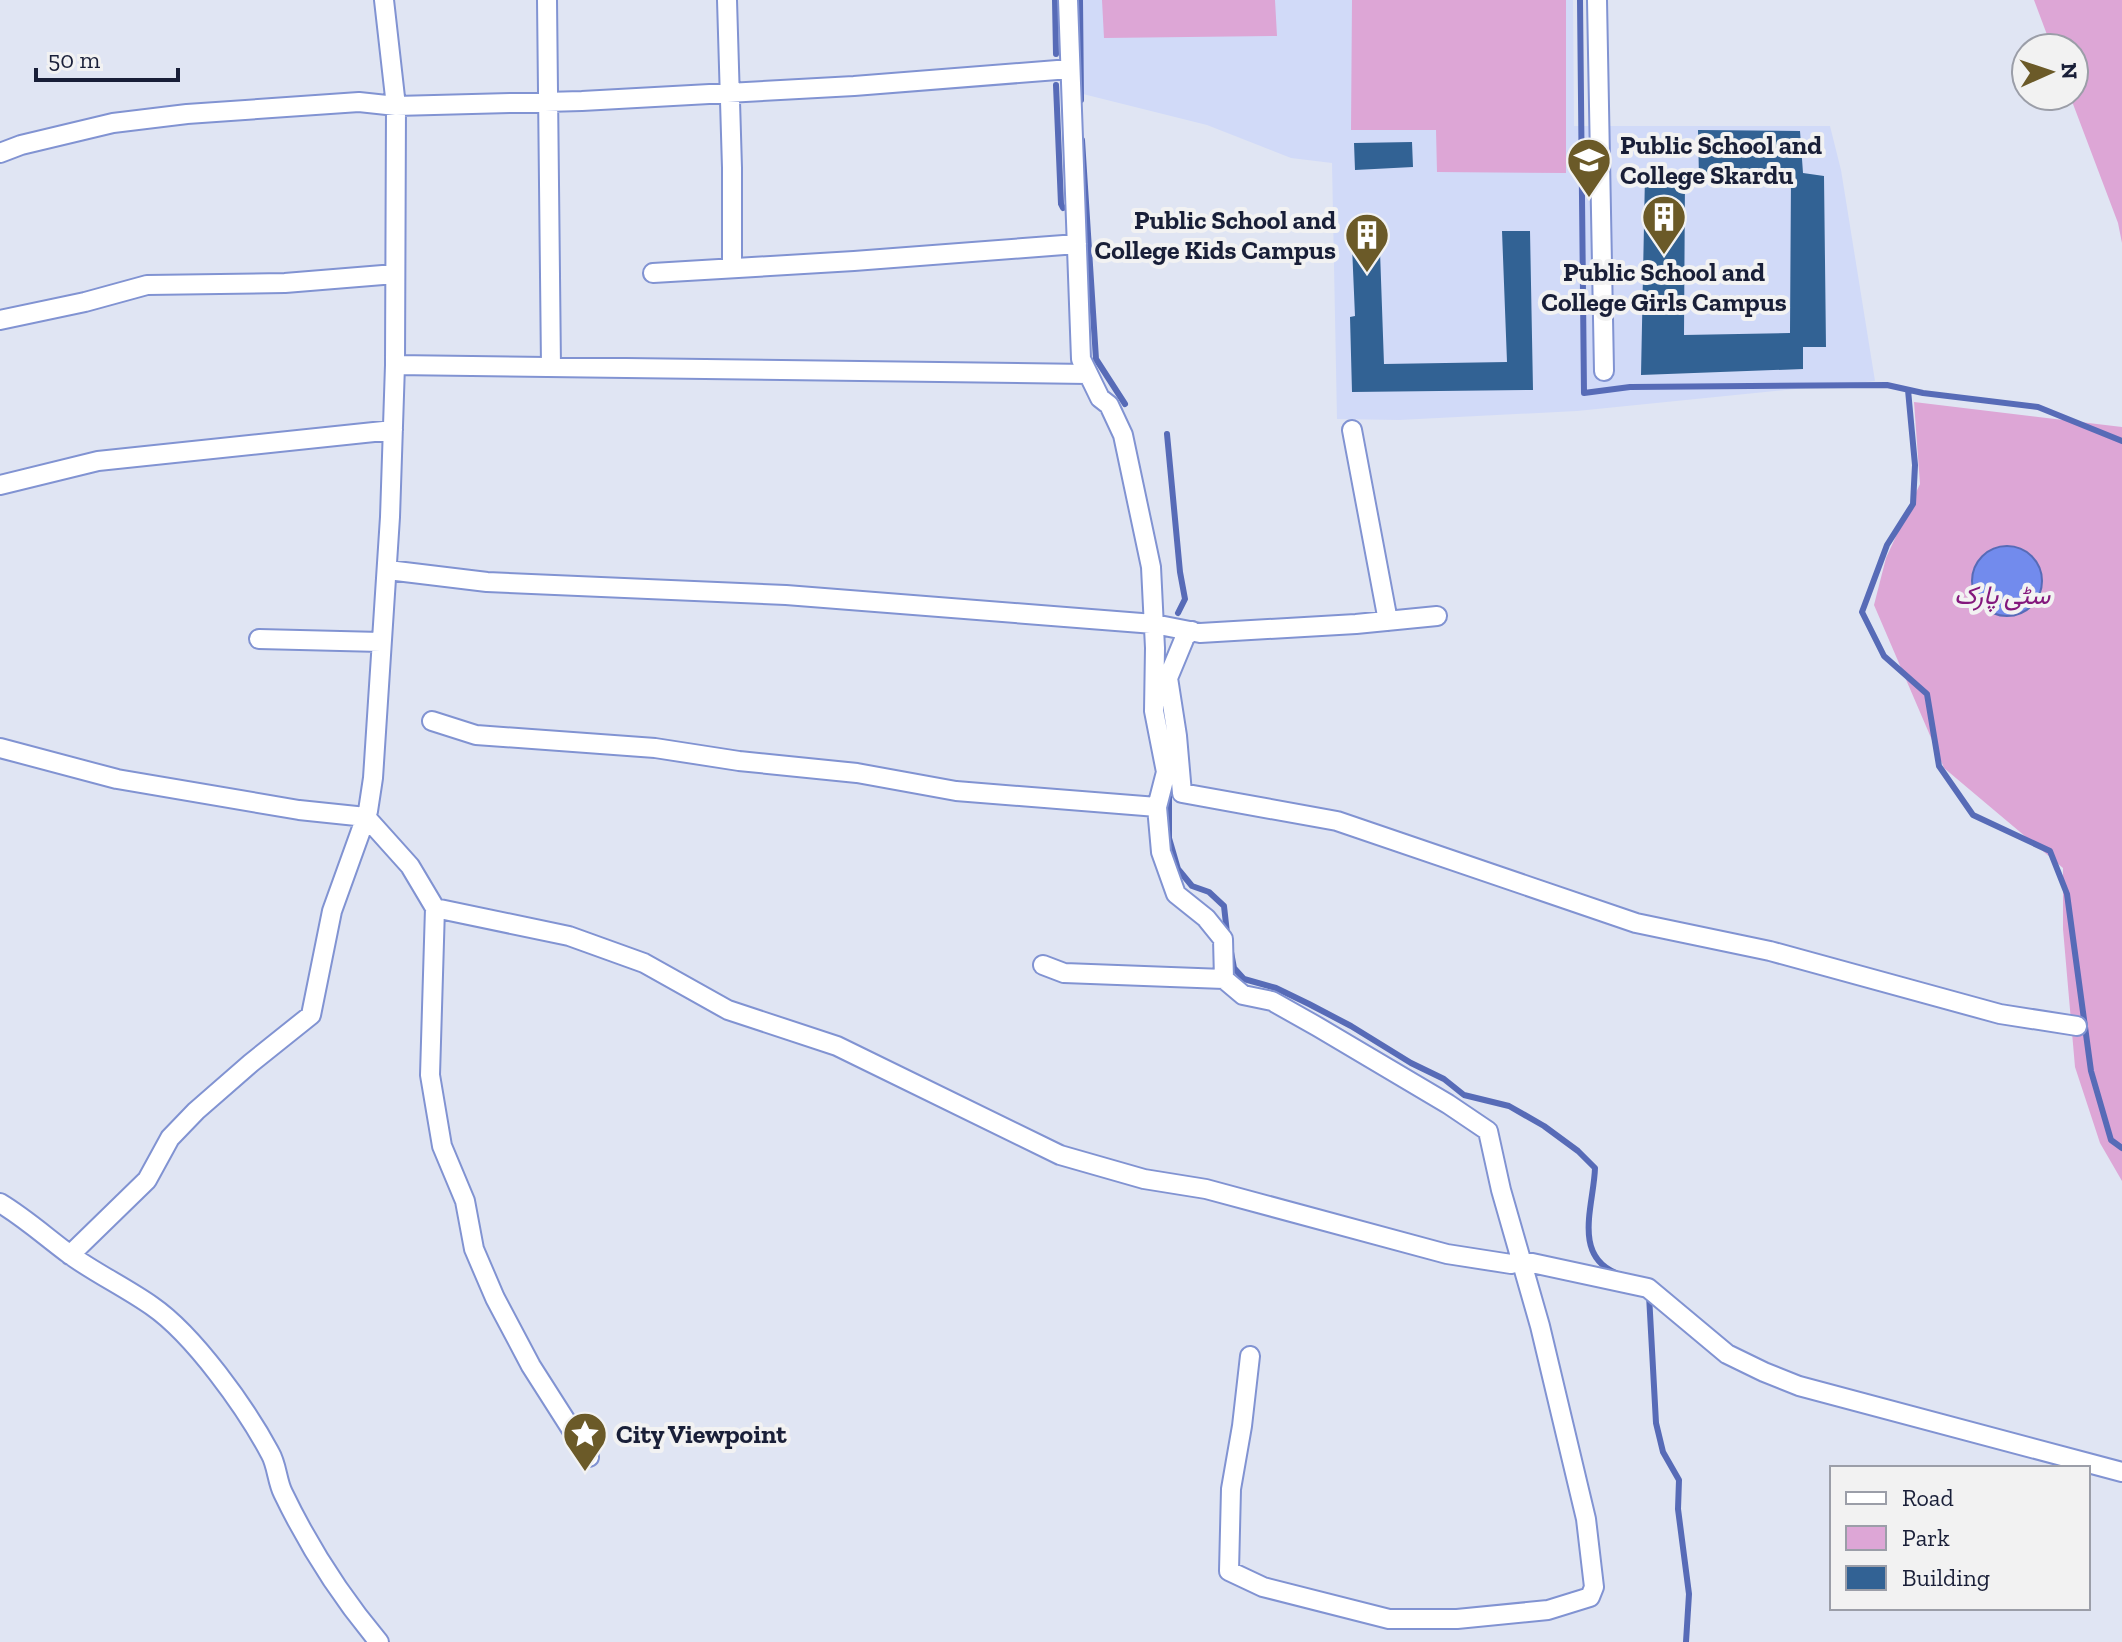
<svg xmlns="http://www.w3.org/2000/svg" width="2122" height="1642" viewBox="0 0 2122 1642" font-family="'Zilla Slab',Vazirmatn,serif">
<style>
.built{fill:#d1daf8}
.green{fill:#dda6d6}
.water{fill:#728bed;stroke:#576bb7;stroke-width:2}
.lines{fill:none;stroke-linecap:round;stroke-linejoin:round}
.stream{stroke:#576bb7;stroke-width:6}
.building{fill:#326294}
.minor-casing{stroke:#8193d2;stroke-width:22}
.minor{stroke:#fff;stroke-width:18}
.labels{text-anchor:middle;stroke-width:8;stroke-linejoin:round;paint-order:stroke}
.poi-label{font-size:26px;font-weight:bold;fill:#191f38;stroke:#f2f2f2;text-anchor:start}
.park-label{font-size:26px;font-style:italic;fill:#83177c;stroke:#f2f2f2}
</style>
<rect width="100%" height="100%" fill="#e0e5f3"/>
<path class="built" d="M1082,0H1573L1574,126H1830L1841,170L1875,381L1577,411L1399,420L1337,419L1332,163L1291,158L1207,125L1083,94Z"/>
<path class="green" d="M1102,0H1275L1277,36L1104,38Z
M1352,0H1566V173L1437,172L1436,130H1351Z
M2034,0H2122V243L2118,223L2070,96H2074V48H2052Z
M1914,402L2122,427V1181L2100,1143L2075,1067L2063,929V868L1944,768L1874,605L1886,558L1920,484Z"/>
<path class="water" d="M1972 581a35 35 0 1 1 70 0a35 35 0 1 1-70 0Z"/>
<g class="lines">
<path class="stream" d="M1055,0L1056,54
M1080,0L1081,100
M1580,0L1584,393L1630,387L1887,385L1923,393L2038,407L2122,441
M1056,85L1061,204L1063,208
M1082,140L1096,359L1125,404
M1908,390L1915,465L1913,504L1887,545L1862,612L1884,656L1927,694L1939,766L1973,815L2050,851L2067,894L2091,1071L2111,1140L2122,1148
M1167,434L1180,572L1185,599L1178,613
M1169,794V838L1178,869L1192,886L1209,892L1224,906L1227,933
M1231,952L1234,968L1244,979L1276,988L1309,1004L1351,1026L1411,1063L1444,1079L1464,1095L1509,1106L1544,1126L1578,1151L1595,1168C1594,1204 1572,1255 1616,1273
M1649,1295L1656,1423L1663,1452L1679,1480L1678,1509L1689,1594L1686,1642"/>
</g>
<path class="building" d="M1698,130L1800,131L1803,173L1824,176L1826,347H1803V369L1641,375L1645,175L1685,177L1684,335L1790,333L1791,177L1699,178Z
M1412,142L1413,167L1355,170L1354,143Z
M1351,223H1379L1384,364L1507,362L1502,231H1530L1533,390L1352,392L1350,317L1355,316Z"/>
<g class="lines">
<g class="minor-casing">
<path id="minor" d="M547,0L551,367
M727,0L732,168V268
M1068,0L1081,359L1100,398L1109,405L1123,435L1151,567L1155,648L1154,711L1166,772L1157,807L1161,852L1176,894L1206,918L1223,939L1224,979
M1597,0L1604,371
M0,153L21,145L113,123L187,114L359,102L396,106L582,101L854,86L1070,69
M653,273L854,261L1077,244
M0,320L85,302L147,285L285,283L395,274
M395,365L1088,374
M1352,430L1388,621
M0,485L98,461L393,430
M388,570L487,582L786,595L1154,624L1200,633L1356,624L1437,616
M1192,631L1185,637L1168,678L1177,736L1182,793L1337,821L1636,923L1770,951L2000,1014L2077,1026
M259,639L381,642
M432,721L476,735L655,748L739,761L857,773L956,791L1157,807
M0,748L117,779L299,810L366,817L410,866L435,908L430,1075L442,1146L465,1201L474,1249L495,1298L531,1366L589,1457
M435,908L569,936L644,963L728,1010L837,1046L1060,1155L1144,1179L1206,1189L1447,1254L1511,1264L1523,1261L1648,1288L1727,1354L1764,1372L1799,1386L2122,1472
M1043,965L1064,973L1224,979L1243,995L1272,1001L1318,1027L1448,1104L1488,1131L1501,1190L1540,1326L1586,1519L1594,1587L1590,1597L1548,1610L1457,1619H1389L1263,1587L1229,1571L1231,1489L1242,1426L1250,1356
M0,1203C25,1218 46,1237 69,1254C95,1273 125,1287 152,1306C194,1335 246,1408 270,1453C277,1465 277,1481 283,1493C309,1547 341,1597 379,1642
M70,1255L147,1180L170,1138L196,1111L251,1063L311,1015L332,911L368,811L373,778L390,517L395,365L396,106L384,0"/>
</g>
<use href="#minor" class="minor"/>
</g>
<defs>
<g id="university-pin" transform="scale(2.3)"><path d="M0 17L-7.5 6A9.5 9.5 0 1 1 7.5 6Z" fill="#6b5a28" stroke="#f2f2f2"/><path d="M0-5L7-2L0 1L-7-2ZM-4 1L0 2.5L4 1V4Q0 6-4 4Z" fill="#fff"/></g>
<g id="building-pin" transform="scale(2.3)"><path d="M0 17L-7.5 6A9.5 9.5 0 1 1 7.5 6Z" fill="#6b5a28" stroke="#f2f2f2"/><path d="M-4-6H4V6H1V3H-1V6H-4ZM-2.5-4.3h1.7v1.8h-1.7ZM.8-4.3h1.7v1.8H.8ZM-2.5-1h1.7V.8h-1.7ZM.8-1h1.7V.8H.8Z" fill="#fff"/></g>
<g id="sight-pin" transform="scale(2.3)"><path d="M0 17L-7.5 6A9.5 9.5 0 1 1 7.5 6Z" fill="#6b5a28" stroke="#f2f2f2"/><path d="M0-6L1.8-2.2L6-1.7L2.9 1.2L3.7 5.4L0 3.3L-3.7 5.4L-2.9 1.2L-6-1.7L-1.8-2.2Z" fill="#fff"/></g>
</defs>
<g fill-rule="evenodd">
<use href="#university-pin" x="1589" y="160"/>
<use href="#building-pin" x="1664" y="217"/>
<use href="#building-pin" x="1367" y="235"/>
<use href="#sight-pin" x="585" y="1434"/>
</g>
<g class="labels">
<g class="poi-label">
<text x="1620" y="154">Public School and<tspan x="1620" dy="30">College Skardu</tspan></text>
<text x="1336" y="229" text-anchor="end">Public School and<tspan x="1336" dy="30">College Kids Campus</tspan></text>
<text x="1664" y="281" text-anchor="middle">Public School and<tspan x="1664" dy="30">College Girls Campus</tspan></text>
<text x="616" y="1443">City Viewpoint</text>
</g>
<g class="park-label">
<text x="2002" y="604">سٹی پارک</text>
</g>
</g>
<rect x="1830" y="1466" width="260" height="144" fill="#f2f2f2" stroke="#9b9ea8" stroke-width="2"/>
<rect x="1846" y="1492" width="40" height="12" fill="#ffffff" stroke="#9b9ea8" stroke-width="2"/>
<text x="1902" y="1506" font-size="24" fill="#191f38">Road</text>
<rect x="1846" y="1526" width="40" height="24" fill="#dda6d6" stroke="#9b9ea8" stroke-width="2"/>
<text x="1902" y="1546" font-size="24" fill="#191f38">Park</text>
<rect x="1846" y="1566" width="40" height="24" fill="#326294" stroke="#9b9ea8" stroke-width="2"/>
<text x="1902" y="1586" font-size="24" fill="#191f38">Building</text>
<g transform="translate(2050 72) rotate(87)"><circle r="38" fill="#f2f2f2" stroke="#9b9ea8" stroke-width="2"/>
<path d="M0-6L14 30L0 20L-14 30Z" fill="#6b5a28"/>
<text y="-12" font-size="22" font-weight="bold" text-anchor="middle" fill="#191f38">N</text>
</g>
<path d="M36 68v12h142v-12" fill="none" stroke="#191f38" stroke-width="4"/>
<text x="48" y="68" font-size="24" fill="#191f38" stroke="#f2f2f2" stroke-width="6" paint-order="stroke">50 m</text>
</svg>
